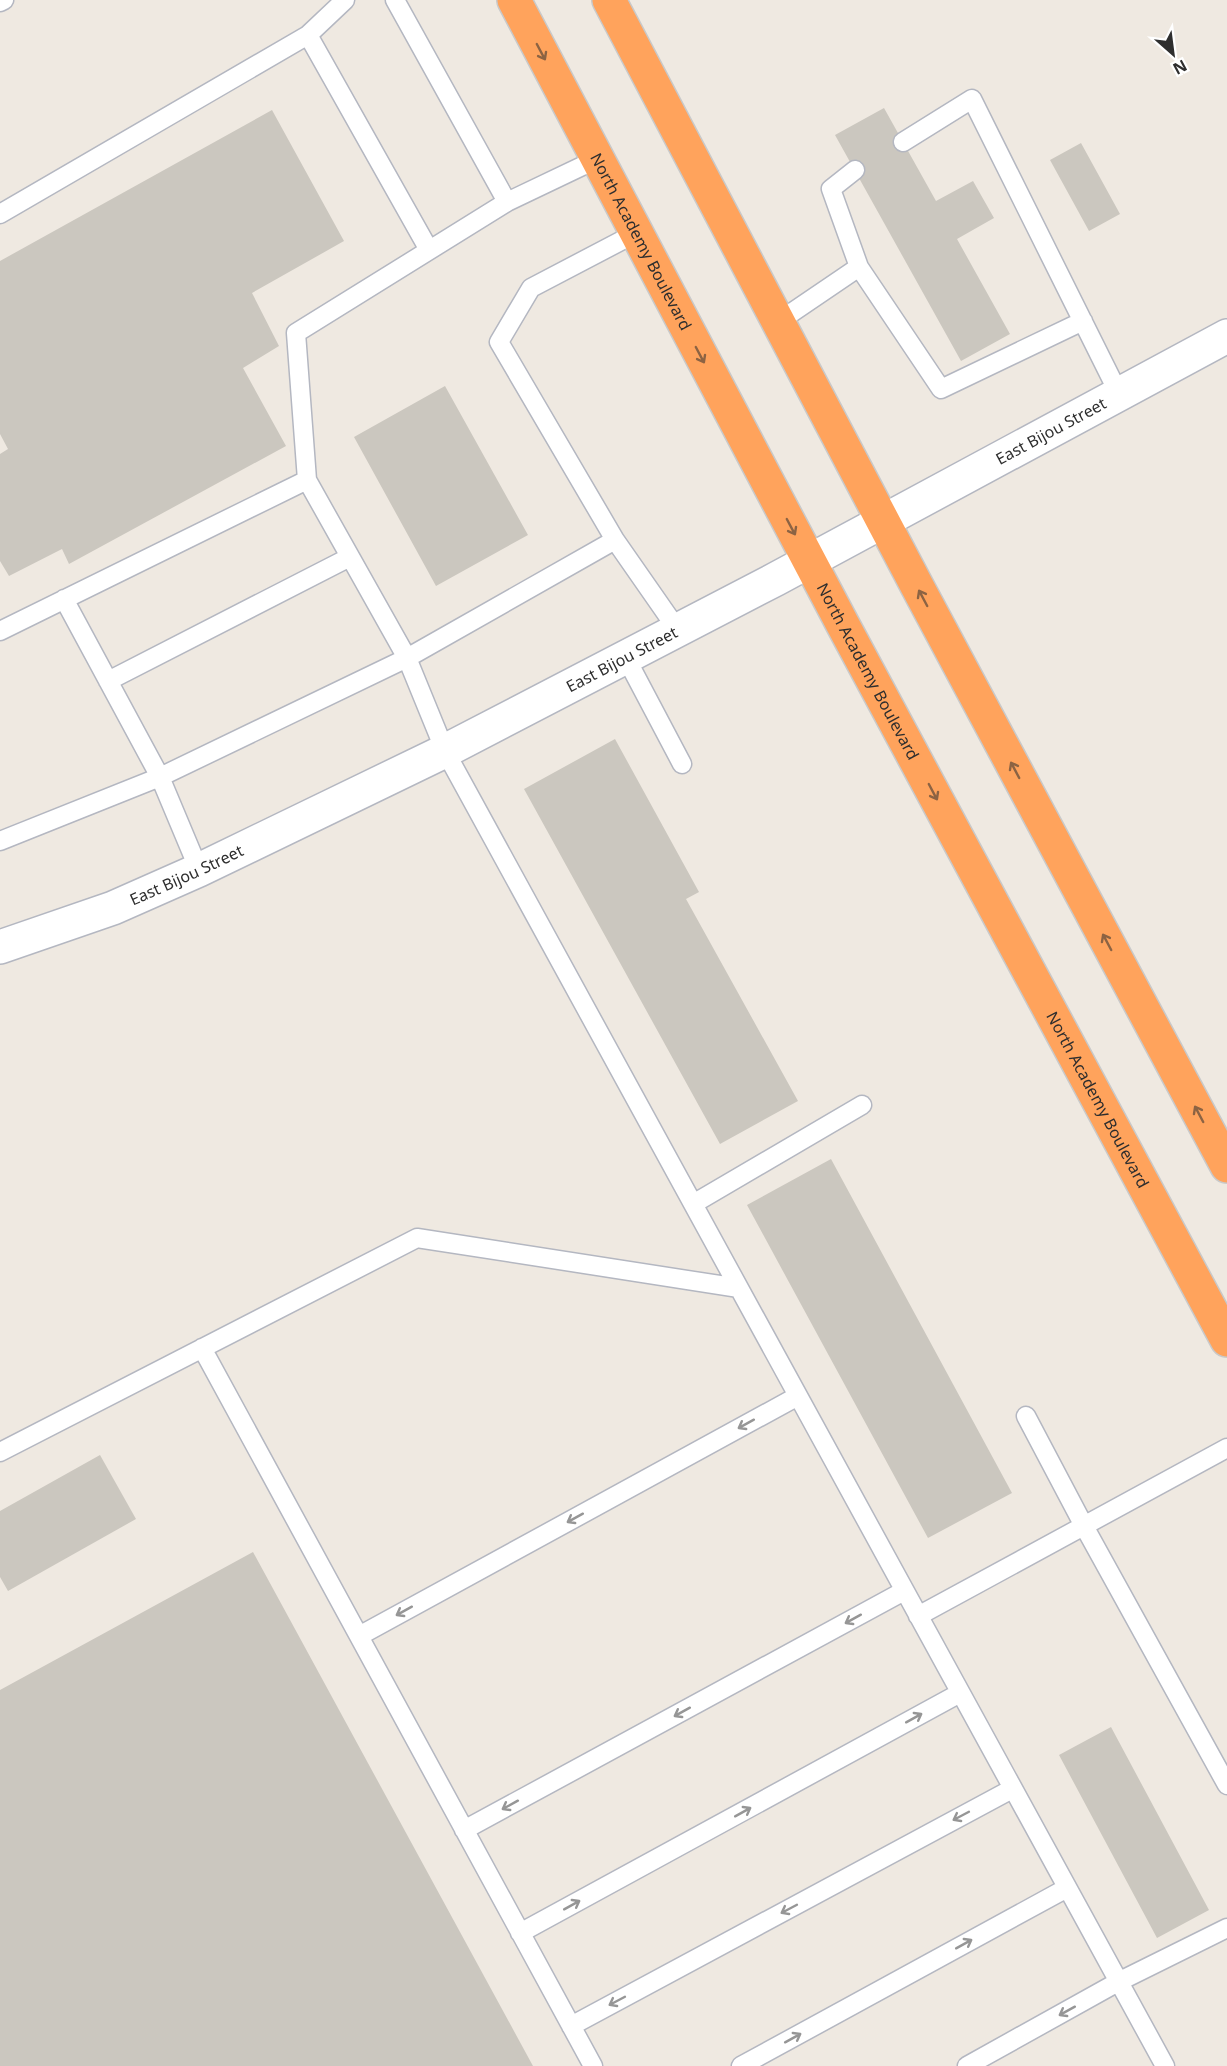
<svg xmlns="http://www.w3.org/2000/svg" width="1227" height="2066" viewBox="0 0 1227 2066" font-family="'Noto Sans',sans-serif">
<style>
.building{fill:#cbc7bf}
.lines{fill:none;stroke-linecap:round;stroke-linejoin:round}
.lane-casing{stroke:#b4b7c1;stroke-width:21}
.secondary-casing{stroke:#b4b7c1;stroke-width:36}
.highway-casing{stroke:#c9c9c9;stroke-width:36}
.lane{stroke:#fff;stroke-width:18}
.secondary{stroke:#fff;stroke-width:33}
.highway{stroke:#ffa35c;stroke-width:33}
.oneway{stroke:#8c6343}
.oneway2{stroke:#969696}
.labels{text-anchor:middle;stroke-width:4.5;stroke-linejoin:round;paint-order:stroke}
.street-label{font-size:16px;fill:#2e2e2e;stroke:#fff}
</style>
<rect width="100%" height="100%" fill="#efe9e1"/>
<path class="building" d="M884,108L936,201L973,181L994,218L957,239L1010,334L961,361L835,135Z
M272,110L344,241L252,293L279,346L243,368L286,446L69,564L62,549L9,576L0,561V454L8,449L0,434V261Z
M1081,143L1120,214L1089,231L1050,160Z
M445,386L528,535L436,586L354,437Z
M615,739L699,892L686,899L798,1101L720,1144L524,789Z
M831,1159L1012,1493L928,1538L747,1205Z
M100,1455L136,1519L8,1591L0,1577V1511Z
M253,1552L533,2066H0V1690Z
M1111,1727L1209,1910L1157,1938L1059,1755Z"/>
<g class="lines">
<g class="lane-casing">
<path id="lane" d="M395,0L507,202L597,159
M0,2L4,0
M308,35L345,0
M903,142L972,99L1119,394
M507,202L296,333L307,480L407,658L615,540L499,342L531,288L636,233
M0,214L308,35L429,250
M859,267L941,389L1083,321
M778,322L859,267L831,189L855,170
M615,540L677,629
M0,631L307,480
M625,656L682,764
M108,681L350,557
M0,841L160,777L64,599
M199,870L160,777L407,658L445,751L1165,2066
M693,1204L862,1105
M202,1348L593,2066
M1026,1416L1084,1526L1227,1785
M0,1452L417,1238L739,1288
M918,1616L1227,1448
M359,1636L798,1396
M464,1830L904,1591
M520,1933L960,1693
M571,2026L1012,1789
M741,2066L1067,1888
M967,2066L1118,1982L1227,1928"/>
</g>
<g class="secondary-casing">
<g id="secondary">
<path id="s1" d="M0,947L113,908L199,870L445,751L776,579L1227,336"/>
</g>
</g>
<g class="highway-casing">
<g id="highway">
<path id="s2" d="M514,0L843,625L1227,1340"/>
<path d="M609,0L917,586L1227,1166"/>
</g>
</g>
<use href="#lane" class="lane"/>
<use href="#secondary" class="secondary"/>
<use href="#highway" class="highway"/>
</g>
<defs><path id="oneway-shaft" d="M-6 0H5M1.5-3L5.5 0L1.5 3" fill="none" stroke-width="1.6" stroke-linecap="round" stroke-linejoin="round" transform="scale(1.5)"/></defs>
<g class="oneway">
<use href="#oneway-shaft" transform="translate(541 52) rotate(62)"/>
<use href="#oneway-shaft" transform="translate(700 355) rotate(62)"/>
<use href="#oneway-shaft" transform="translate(791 527) rotate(62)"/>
<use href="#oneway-shaft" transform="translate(923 598) rotate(-118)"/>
<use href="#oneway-shaft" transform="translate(1015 770) rotate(-118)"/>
<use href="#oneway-shaft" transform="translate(933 792) rotate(62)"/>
<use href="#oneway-shaft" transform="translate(1107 942) rotate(-118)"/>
<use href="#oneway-shaft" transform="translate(1199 1114) rotate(-118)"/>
</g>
<g class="oneway2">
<use href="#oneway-shaft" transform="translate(746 1424) rotate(151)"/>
<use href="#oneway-shaft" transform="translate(575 1518) rotate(151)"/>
<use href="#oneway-shaft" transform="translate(404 1611) rotate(151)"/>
<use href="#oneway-shaft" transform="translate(853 1619) rotate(151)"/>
<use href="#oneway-shaft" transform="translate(682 1712) rotate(151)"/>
<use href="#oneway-shaft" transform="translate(914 1718) rotate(-29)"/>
<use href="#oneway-shaft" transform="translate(510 1805) rotate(151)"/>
<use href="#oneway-shaft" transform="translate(743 1812) rotate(-29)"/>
<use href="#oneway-shaft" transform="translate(961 1816) rotate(152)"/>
<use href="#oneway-shaft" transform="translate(572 1905) rotate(-29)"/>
<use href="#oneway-shaft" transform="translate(789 1909) rotate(152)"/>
<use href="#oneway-shaft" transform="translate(964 1944) rotate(-29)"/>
<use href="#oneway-shaft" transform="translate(617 2001) rotate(152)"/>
<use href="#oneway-shaft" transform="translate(1067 2011) rotate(151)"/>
<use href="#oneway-shaft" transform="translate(793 2038) rotate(-29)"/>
</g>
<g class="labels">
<g class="street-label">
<text dy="6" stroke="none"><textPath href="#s2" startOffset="273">North Academy Boulevard</textPath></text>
<text dy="6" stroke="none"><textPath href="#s1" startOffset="1172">East Bijou Street</textPath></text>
<text dy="6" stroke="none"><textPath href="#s1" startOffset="686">East Bijou Street</textPath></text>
<text dy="6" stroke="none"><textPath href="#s2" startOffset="759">North Academy Boulevard</textPath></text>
<text dy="6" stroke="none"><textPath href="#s1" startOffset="200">East Bijou Street</textPath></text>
<text dy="6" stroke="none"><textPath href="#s2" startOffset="1245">North Academy Boulevard</textPath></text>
</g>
</g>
<g transform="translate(1173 54) rotate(152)" stroke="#ffffff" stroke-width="4.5" paint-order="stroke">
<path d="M0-4.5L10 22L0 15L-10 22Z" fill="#2e2e2e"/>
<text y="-9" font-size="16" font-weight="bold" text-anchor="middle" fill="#2e2e2e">N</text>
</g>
</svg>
